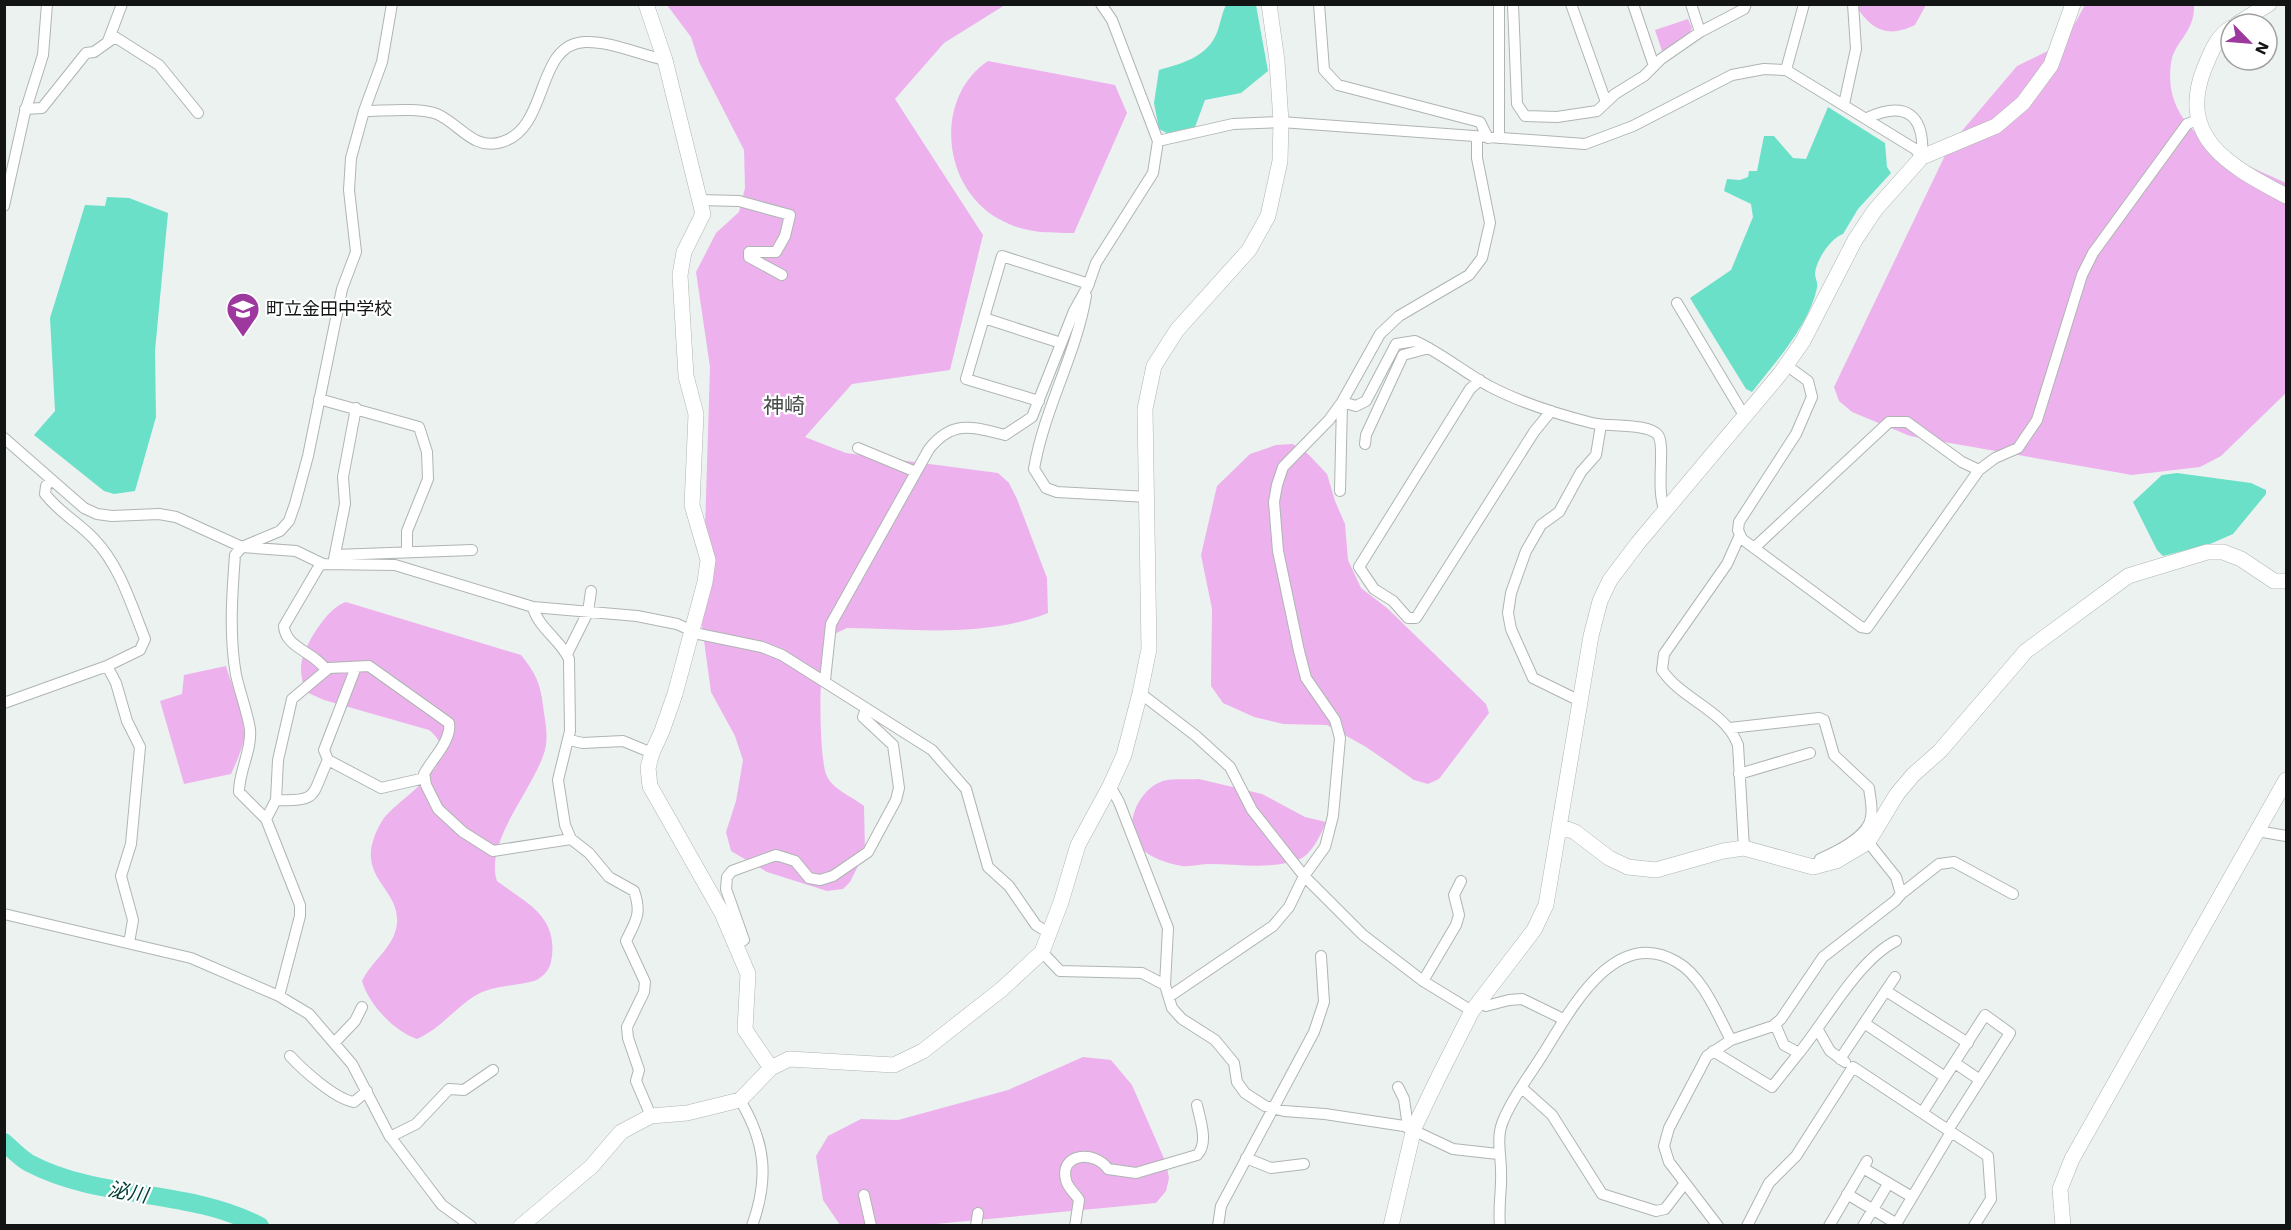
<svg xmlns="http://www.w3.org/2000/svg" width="2291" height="1230" viewBox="0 0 2291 1230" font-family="'Work Sans','Noto Sans JP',sans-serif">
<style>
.green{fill:#edb2ed}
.water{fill:#6be0c9}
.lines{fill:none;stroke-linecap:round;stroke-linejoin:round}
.river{stroke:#6be0c9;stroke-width:18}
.street-casing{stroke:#aeb5b3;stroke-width:12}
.secondary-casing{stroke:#aeb5b3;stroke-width:16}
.street{stroke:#fff;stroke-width:10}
.secondary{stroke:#fff;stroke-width:15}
.labels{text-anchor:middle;stroke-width:4.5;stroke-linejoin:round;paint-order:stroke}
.poi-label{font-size:18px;fill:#131515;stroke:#fff;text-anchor:start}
.water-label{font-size:20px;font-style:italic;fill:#053d34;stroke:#fff}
.quarter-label{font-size:21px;fill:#454b49;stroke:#fff}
</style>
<rect width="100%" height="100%" fill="#ecf2f0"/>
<path class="green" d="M667,5H1005L944,43L895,99L983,235L950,370L852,384L805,437L846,453L998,473L1009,483L1017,499L1047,578L1048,613C984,638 914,629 847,628C842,631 834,633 830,637C817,650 819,755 826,774C831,789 853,797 864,806L865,852L850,882L843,889L827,891L767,872L731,851L726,832L736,801L743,760L735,736L711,692L702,626L710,367L696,272L716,233L739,212L745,188L744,150L699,62L691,37Z
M1855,5H1926L1915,25C1886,39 1871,29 1855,5Z
M2085,5H2194C2195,33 2174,41 2171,63C2161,135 2235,159 2286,183V393L2221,456L2200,467L2132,475L1910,436L1852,412L1839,401L1834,387L1950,145L2017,66L2064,43Z
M1688,19L1692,28L1690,32L1663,54L1655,30Z
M988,61L1115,85L1127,113L1074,233C1046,233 1023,233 999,219C942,188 933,98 988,61Z
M1293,444L1308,454L1327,474L1335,501L1345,524L1348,560L1361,588L1387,608L1486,704L1489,713L1439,779L1428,784L1414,780L1366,747L1327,725L1283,724L1254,717L1223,703L1211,686L1212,609L1201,555L1217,486L1250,454L1276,445Z
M346,602L521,655C538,676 541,686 544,713C546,725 548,738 545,750C534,789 484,841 497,881C526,903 560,916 551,962C549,971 542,978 534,981C516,986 497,985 480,993C457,1005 442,1028 417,1039C394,1031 369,1005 362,981C372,960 395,947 397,923C400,885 349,877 382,821C396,798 470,762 429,730L324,700L306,692C303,685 301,677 301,669C300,650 328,606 346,602Z
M226,666C232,687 246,716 244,739C242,750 236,763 231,774L184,784L160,701L182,694L184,675Z
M1199,779L1262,794L1305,817L1326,822C1321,834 1312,854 1300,859C1271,870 1239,864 1209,864C1201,864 1191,867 1182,866C1169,864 1150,858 1141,848C1121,828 1138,789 1163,781C1173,778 1188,780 1199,779Z
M1083,1057L1111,1060L1132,1085L1166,1163L1169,1178L1166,1191L1156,1203L925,1225H840L823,1200L816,1156L828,1136L861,1119L898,1120L1008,1090Z"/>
<path class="water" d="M1226,5H1256L1268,71L1241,93L1205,100L1195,127L1167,133L1159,129L1154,103L1159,70C1180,64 1204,58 1215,37C1220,27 1221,15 1226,5Z
M1828,107L1885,143L1887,167L1891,173L1858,209L1843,234C1831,238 1815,261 1815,275C1816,279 1818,284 1817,288C1809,325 1775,363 1752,392L1746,389L1690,298L1731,270L1753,217L1751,204L1724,191L1727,179L1740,180L1748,177L1749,171H1757L1764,136H1774L1793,158L1806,159Z
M107,197L129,198L168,213L155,351L156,417L135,491L114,494L104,491L34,435L55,411L50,318L85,205L105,206Z
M2177,473L2251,483L2266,490V494L2233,534L2210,544L2163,556L2157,550L2133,502L2162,475Z"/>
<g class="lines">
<path class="river" d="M4,1142C12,1149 20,1158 29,1163C101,1201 188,1188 260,1226"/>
<g class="street-casing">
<path id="street" d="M1319,4L1324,70L1338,85L1480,122L1488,138
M1499,4V138
M1513,4L1517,104L1525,116L1557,117L1597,111L1615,94L1644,76L1661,59L1700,32L1744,9L1746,4
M1571,4L1606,102
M1633,4L1654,66
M1691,4L1700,32
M108,41L122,4
M1786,70L1804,4
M1844,104L1856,49L1853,4
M25,109L42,108L86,53L94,52L115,37L159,65L198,113
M364,111C384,111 420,107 437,114C460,124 473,151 502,142C550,127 535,44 585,42C611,41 640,55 665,60
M1867,118C1906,100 1925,115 1922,157
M1158,141L1233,124L1281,122L1585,144L1633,126L1732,75L1764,69L1786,70L1915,149L1922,157
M699,200L739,201L790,215L785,236L776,252H749V257L782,275
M4,206L25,112L43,55L47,4
M1086,296C1076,355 1044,409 1034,469L1046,488L1057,492L1148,497
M1677,303L1745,417
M984,318L1061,343
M1786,365L1808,381L1812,397L1796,434L1739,522L1738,530L1742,539L1861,627L1867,628L1979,470L1995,458L2018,448L2037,420L2082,275L2093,253L2187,124L2200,119
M1480,380L1470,389L1359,567L1374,589L1393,601L1408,618H1416L1534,432L1551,411
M319,399L419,427L427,452L428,479L407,531V552
M1039,401L966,379L1002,256L1089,284
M1342,402L1356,406L1366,401L1396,344L1415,341C1441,353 1464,372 1489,386C1521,403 1557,414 1592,423C1608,427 1648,423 1658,435C1666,446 1655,489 1665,511
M4,438L84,508L97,514L112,516L159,514L176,517L242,547L296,551L323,564L395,565L533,607L637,616L677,624L699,634L762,647L782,655L932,750L966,789L988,867L1009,886L1036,925L1049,933
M1365,444L1366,435L1403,355L1429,348
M858,448L916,472
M1340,491L1342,403
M1740,535L1727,564L1664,654L1662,670C1682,700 1725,710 1738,745L1744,848
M1754,548L1889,422H1907L1962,462L1979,470
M335,555L472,550
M321,563L284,626C285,648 315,652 326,670
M333,564L345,504L343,477L356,408
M533,607C538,628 560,639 569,659L570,731L558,780L565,825L571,839L589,853L609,877L634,891C642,914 636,920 626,941L645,982L644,992L627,1027L628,1038L639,1070L636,1081L651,1116
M567,654L588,612L591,591
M107,666L116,683L127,721L140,747L131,844L121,876L133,920L129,943
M356,667L324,750L328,760L381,788L425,778
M825,680L831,624L929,449C953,419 973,427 1005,435L1032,417L1074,311L1088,286L1096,263L1153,173L1158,141L1112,20L1101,4
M1140,693L1196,736L1230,767L1252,810L1304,876L1363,935L1423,981L1472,1011
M1580,701L1533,678L1511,629L1508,613L1511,593L1526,551L1541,525L1559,512L1581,472L1596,455L1601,425
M4,703L107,666L140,650L145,639C131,604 120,566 94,539C78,522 61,514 45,494L46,486L51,480
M1730,728L1819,718L1824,720L1834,755L1869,788C1870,797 1873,808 1871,817C1869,836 1836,852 1820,859L1819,863
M569,740L583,743L623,741L652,753
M1739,774L1810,753
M1110,786L1119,802L1168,928L1165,985L1172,1008L1182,1019L1215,1040L1234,1063L1237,1082L1245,1093L1265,1106L1284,1111L1325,1114L1404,1126L1453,1149L1498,1154
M276,800C320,802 311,795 328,760
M266,819L276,800L278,760L292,699L329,668L369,666L449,723C452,740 432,759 424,774L426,785L438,809L463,832L493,851L571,839
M2257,831L2286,836
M1901,894L1939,864L1954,862L2013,894
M4,914L191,958L279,996L309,1014L352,1064L389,1135L432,1192L442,1205L471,1226
M736,945L744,940L726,889L727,877L732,871L776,855L795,861L809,878L820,880L833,876L868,852L896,800L899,788L893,745L863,717L866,709
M1042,952L1060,971L1142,973L1165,985
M1423,981L1456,925L1459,915L1454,895L1461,881
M1886,991L1968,1043
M279,996L300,916V905L266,819L239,792C239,770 252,751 250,729C247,711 240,693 236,675C229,635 232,595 235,555L242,547L280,531L289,521L295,504L308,456L342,289L356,252L349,190L351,158L364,111L382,62L392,4
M1170,996L1273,926L1289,907L1304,876L1325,847L1333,816L1340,738L1335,720L1306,678L1299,651L1278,551L1274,502L1277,485L1283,467L1329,420L1342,402L1380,334L1399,316L1469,275L1482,258L1490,223L1477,158V138
M1477,1002L1486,1006L1509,1000L1522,999L1563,1019
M1864,1023L1945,1077
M1775,1024L1784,1045L1799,1053C1826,1020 1859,959 1896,941
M1818,1030L1830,1051L1845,1062
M335,1042L355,1021L362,1007
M1713,1051L1772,1087L1799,1053
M290,1056C303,1070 335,1099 354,1102L367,1091
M1840,1059L1895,977
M1955,1063L1980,1080
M1398,1087L1404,1099L1408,1127
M1522,1088L1552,1115L1602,1194L1656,1211L1665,1209L1685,1183
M740,1100C766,1143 769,1179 752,1226
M1922,1113L1985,1015L2010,1033L1948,1130
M1951,1132L1988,1156L1991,1199L1974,1226
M390,1137L416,1124L449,1089L464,1090L493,1070
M1246,1158L1271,1168L1304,1164
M1863,1168L1912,1197
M1847,1194L1897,1224
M864,1195L871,1226
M976,1226L978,1213
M1075,1226L1079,1200C1075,1193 1067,1187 1066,1180C1059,1153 1095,1150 1108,1169L1136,1173L1197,1155C1209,1143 1200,1120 1197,1105
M1218,1226L1221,1206L1314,1032L1324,1002L1321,956
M1500,1226C1498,1207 1502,1189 1501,1171C1501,1155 1496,1137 1503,1121C1512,1098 1530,1075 1543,1054C1569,1013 1614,924 1677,962C1703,977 1717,1014 1731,1040
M1718,1226L1669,1162L1664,1146L1669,1128L1707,1056L1731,1040L1773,1026L1781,1019L1823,957L1895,901L1901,894L1896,877L1868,842
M1747,1226L1769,1183L1796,1156L1853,1067L1951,1132L1895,1226
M1829,1226L1867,1161
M1863,1226L1888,1184"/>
</g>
<g class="secondary-casing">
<path id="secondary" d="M646,4L665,60L703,214L684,252L680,275L686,376L696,414L692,505L708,560L705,582L675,694L662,731L652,753L648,768L650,786L722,913L748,974L745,1030L771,1068
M2237,24L2269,4
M2231,28C2216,37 2211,53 2204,69C2176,141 2235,168 2286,196
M1559,826L1575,832L1609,858L1628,867L1656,870L1723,851L1744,848L1813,867L1836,861L1868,842L1897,794L1913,775L1940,751L2026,651L2128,576L2207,552H2223L2241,559L2274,581H2286
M521,1226L591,1167L621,1132L651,1116L687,1113L740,1100L771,1068L789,1059L894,1065L923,1051L1002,989L1042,952L1061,902L1078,845L1110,786L1124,755L1140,693L1149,649L1145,409L1154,366L1177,330L1249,250L1268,216L1280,161L1281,122L1277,61L1269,4
M1391,1226L1414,1128L1439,1076L1472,1011L1534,930L1546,905L1591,636L1600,601L1610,580L1638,543L1780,374L1803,341L1855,240L1875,210L1922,157L1996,126L2023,103L2051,65L2073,4
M2063,1226L2060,1189L2072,1159L2286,780"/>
</g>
<use href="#street" class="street"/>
<use href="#secondary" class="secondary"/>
</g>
<defs>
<g id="school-pin" transform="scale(1.725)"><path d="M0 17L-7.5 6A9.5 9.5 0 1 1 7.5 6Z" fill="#9c389e" stroke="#fff"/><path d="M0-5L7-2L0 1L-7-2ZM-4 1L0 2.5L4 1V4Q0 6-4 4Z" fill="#fff"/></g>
</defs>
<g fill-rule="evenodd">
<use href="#school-pin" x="243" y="309"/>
</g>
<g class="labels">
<g class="poi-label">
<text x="266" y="315">町立金田中学校</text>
</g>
<g class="water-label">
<text transform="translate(128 1192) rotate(10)" y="7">泌川</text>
</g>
<g class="quarter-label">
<text x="784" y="413">神崎</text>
</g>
</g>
<rect width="2291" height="1230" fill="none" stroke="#131515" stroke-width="12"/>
<g transform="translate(2249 42) rotate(115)"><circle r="28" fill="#ffffff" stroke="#a1a1a1" stroke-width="1.5"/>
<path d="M0-4.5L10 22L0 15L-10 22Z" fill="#9c389e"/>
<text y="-9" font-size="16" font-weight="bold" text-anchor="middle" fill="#131515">N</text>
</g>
</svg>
